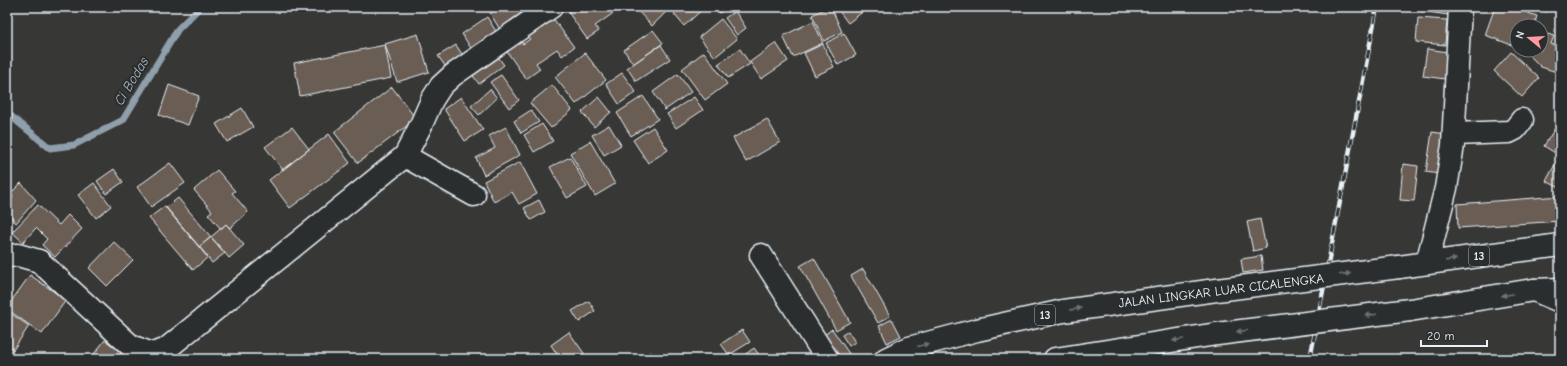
<svg xmlns="http://www.w3.org/2000/svg" width="1567" height="366" viewBox="0 0 1567 366" font-family="'Comic Neue',sans-serif">
<style>
.lines{fill:none;stroke-linecap:round;stroke-linejoin:round}
.stream{stroke:#8f9fab;stroke-width:7}
.building{fill:#6b5d52;stroke:#e8f1f8}
.minor-casing{stroke:#e8f1f8;stroke-width:25}
.highway-casing{stroke:#e8f1f8;stroke-width:25}
.minor{stroke:#2a2d2e;stroke-width:22}
.highway{stroke:#2a2d2e;stroke-width:22}
.rail-casing{stroke:#e8f1f8;stroke-width:4.5}
.rail{stroke:#2a2d2e;stroke-width:3;stroke-dasharray:9;stroke-linecap:butt}
.highway-bridge-casing{stroke:#e8f1f8;stroke-width:25;stroke-linecap:butt}
.highway-bridge{stroke:#2a2d2e;stroke-width:22}
.oneway{fill:#6c7275}
.labels{text-anchor:middle;stroke-width:4;stroke-linejoin:round;paint-order:stroke}
.shield{fill:#2a2d2e;stroke:#afb6bb;stroke-width:1}
.shield-label{font-size:12px;font-weight:bold;fill:#e8f1f8}
.street-label{font-size:13px;fill:#e8f1f8;stroke:#2a2d2e}
.water-label{font-size:14px;font-style:italic;fill:#acbac4;stroke:#2a2d2e}
</style>
<rect width="100%" height="100%" fill="#373735"/>
<filter id="ink" filterUnits="userSpaceOnUse"><feTurbulence type="fractalNoise" baseFrequency=".025" numOctaves="2"/><feDisplacementMap in="SourceGraphic" scale="8" xChannelSelector="R" yChannelSelector="G"/><feConvolveMatrix kernelMatrix="1 2 1 2 8 2 1 2 1" color-interpolation-filters="sRGB"/></filter>
<g filter="url(#ink)">
<g class="lines">
<path class="stream" d="M7,113L50,148L74,145L123,120L178,29L200,7"/>
</g>
<path class="building" d="M500,7H520L527,18L502,33L490,13Z
M575,7H622L595,26L599,31L587,39L568,12Z
M638,7H671L652,26L636,9Z
M682,7H705L684,26L674,14Z
M715,7H726L720,13Z
M828,7H831L842,32L824,41L812,15Z
M836,7H869L848,23Z
M1421,7H1449L1448,15L1421,11Z
M1495,7H1511L1537,16L1534,26H1517V47L1485,35Z
M1535,7H1549L1547,12Z
M735,11L746,28L737,35L725,18Z
M550,14L574,47L562,56L557,49L536,63L540,69L526,79L503,46L518,36L523,44L530,39L525,32Z
M487,17L499,36L474,53L462,34Z
M1418,18L1447,20L1445,45L1416,42Z
M721,19L737,39L715,57L699,37Z
M813,21L823,43L793,57L783,36Z
M653,30L663,43L633,64L624,50Z
M1541,32L1554,36L1551,44L1560,47V73L1541,67L1528,54L1529,50H1541Z
M844,33L856,55L838,65L826,43Z
M418,34L429,72L397,82L385,44Z
M776,43L788,61L761,79L750,62Z
M823,44L834,67L815,76L804,53Z
M385,45L391,78L300,96L294,63Z
M456,45L465,59L448,70L438,56Z
M661,45L670,59L636,81L627,68Z
M740,49L750,64L728,78L718,64Z
M1427,49L1448,52L1445,79L1423,76Z
M493,50L504,65L479,84L468,69Z
M704,52L727,84L705,100L682,69Z
M1511,52L1539,78L1522,97L1494,71Z
M585,53L606,80L576,104L555,77Z
M622,73L636,92L619,104L606,84Z
M678,74L691,92L665,110L653,92Z
M501,75L519,100L509,108L490,82Z
M169,85L199,96L188,125L159,115Z
M552,85L572,110L551,128L530,103Z
M392,87L416,119L358,163L334,132Z
M490,89L497,98L479,115L471,106Z
M643,96L658,119L631,136L617,113Z
M461,97L483,130L465,141L444,109Z
M599,97L611,112L594,127L582,112Z
M694,97L703,110L676,128L667,114Z
M242,108L253,127L227,142L216,124Z
M531,110L539,122L521,133L514,121Z
M767,119L780,142L746,162L733,138Z
M542,124L553,141L534,152L524,135Z
M609,125L621,145L604,155L592,135Z
M1557,125L1560,128V156L1544,146Z
M292,127L309,149L283,170L265,147Z
M506,127L520,155L484,175L476,158L495,148L489,136Z
M653,127L668,150L648,163L633,140Z
M1432,132L1446,134L1439,174L1426,172Z
M329,134L350,163L290,208L269,180Z
M590,141L615,184L595,196L570,153Z
M570,157L587,187L567,198L550,167Z
M1558,159L1560,160V188L1546,181Z
M520,162L537,194L519,204L512,192L494,202L484,181Z
M170,163L185,183L151,207L137,187Z
M1403,164L1418,166L1414,201L1400,200Z
M114,169L123,182L106,194L97,181Z
M217,170L235,191L232,193L248,212L230,228L226,224L221,229L208,214L212,211L194,190Z
M21,183L36,200L16,223L7,211V205L13,197L10,194Z
M94,183L111,206L96,218L78,195Z
M7,191L13,197L7,205Z
M1560,196V221L1458,228L1457,204Z
M178,198L211,237L199,247L166,208Z
M539,200L545,212L531,220L524,208Z
M38,205L59,225L68,215L82,229L55,257L42,245L47,239L36,228L23,242L12,232Z
M165,206L208,257L193,270L149,218Z
M1260,219L1266,248L1253,251L1247,222Z
M226,224L244,245L229,258L211,237Z
M211,237L225,253L212,263L199,247Z
M114,242L133,260L107,286L89,268Z
M1261,256L1263,270L1243,273L1241,259Z
M814,258L850,322L836,330L800,266Z
M863,269L890,316L878,323L851,276Z
M30,275L66,300L42,334L7,309V307Z
M589,301L595,311L579,322L572,311Z
M7,311L29,326L13,350L7,346Z
M892,319L901,336L887,343L879,326Z
M832,329L850,355L844,359H839L823,336Z
M742,330L750,342L729,355L721,344Z
M848,331L855,342L849,346L842,335Z
M569,332L588,359H560L551,345Z
M105,340L125,355L122,359H90Z
M754,348L762,359H739Z
M651,352L656,359H642Z
M785,353L788,359H776Z"/>
<g class="lines">
<g class="minor-casing">
<path id="minor" d="M1454,134L1509,132L1515,129L1522,120
M405,156L474,195
M761,255L827,359
M7,256L18,255L39,261L131,346L152,354L165,350L405,156L421,125L432,100L441,86L453,75L551,7
M1427,263L1446,188L1453,145L1460,7
M1534,290L1560,301"/>
</g>
<g class="highway-casing">
<path id="highway" d="M1399,267L1560,245
M1410,310L1534,290L1560,289
M886,359L909,348L977,330L1063,311L1209,291
M1055,359L1217,334"/>
</g>
<use href="#minor" class="minor"/>
<use href="#highway" class="highway"/>
<g class="rail-casing">
<path id="rail" d="M1310,359L1377,7"/>
</g>
<use href="#rail" class="rail"/>
<g class="highway-bridge-casing">
<path id="highway-bridge" d="M1209,291L1399,267
M1217,334L1410,310"/>
</g>
<use href="#highway-bridge" class="highway-bridge"/>
</g>
<defs><path id="oneway-solid" d="M-6-.8H1V-3.2L6.5 0L1 3.2V.8H-6Z"/></defs>
<g class="oneway">
<use href="#oneway-solid" transform="translate(1451 260) rotate(-8)"/>
<use href="#oneway-solid" transform="translate(1345 274) rotate(-7)"/>
<use href="#oneway-solid" transform="translate(1507 295) rotate(171)"/>
<use href="#oneway-solid" transform="translate(1076 309) rotate(-8)"/>
<use href="#oneway-solid" transform="translate(1371 315) rotate(173)"/>
<use href="#oneway-solid" transform="translate(1242 331) rotate(173)"/>
<use href="#oneway-solid" transform="translate(1178 340) rotate(171)"/>
<use href="#oneway-solid" transform="translate(923 345) rotate(-15)"/>
</g>
</g>
<g class="labels">
<g class="shield">
<rect x="1469" y="246" width="20" height="20" rx="3"/>
<rect x="1035" y="305" width="20" height="20" rx="3"/>
</g>
<g class="shield-label">
<text x="1479" y="260">13</text>
<text x="1045" y="319">13</text>
</g>
<g class="street-label">
<text transform="translate(1221 290) rotate(-7)" y="5">JALAN LINGKAR LUAR CICALENGKA</text>
</g>
<g class="water-label">
<text transform="translate(131 81) rotate(-59)" y="5">Ci Bodas</text>
</g>
</g>
<rect width="1567" height="366" fill="none" stroke="#2a2d2e" stroke-width="24"/>
<rect x="12" y="12" width="1543" height="342" fill="none" stroke="#e8f1f8" stroke-width="1.5" filter="url(#ink)"/>
<g transform="translate(1529 38) rotate(288)"><circle r="19" fill="#2a2d2e" stroke="#767b7f"/>
<path d="M0-3L7 15L0 10L-7 15Z" fill="#ff9aa2"/>
<text y="-6" font-size="11" font-weight="bold" text-anchor="middle" fill="#e8f1f8">N</text>
</g>
<path d="M1421 340v6h66v-6" fill="none" stroke="#e8f1f8" stroke-width="2"/>
<text x="1427" y="340" font-size="12" fill="#e8f1f8" stroke="#2a2d2e" stroke-width="3" paint-order="stroke">20 m</text>
</svg>
